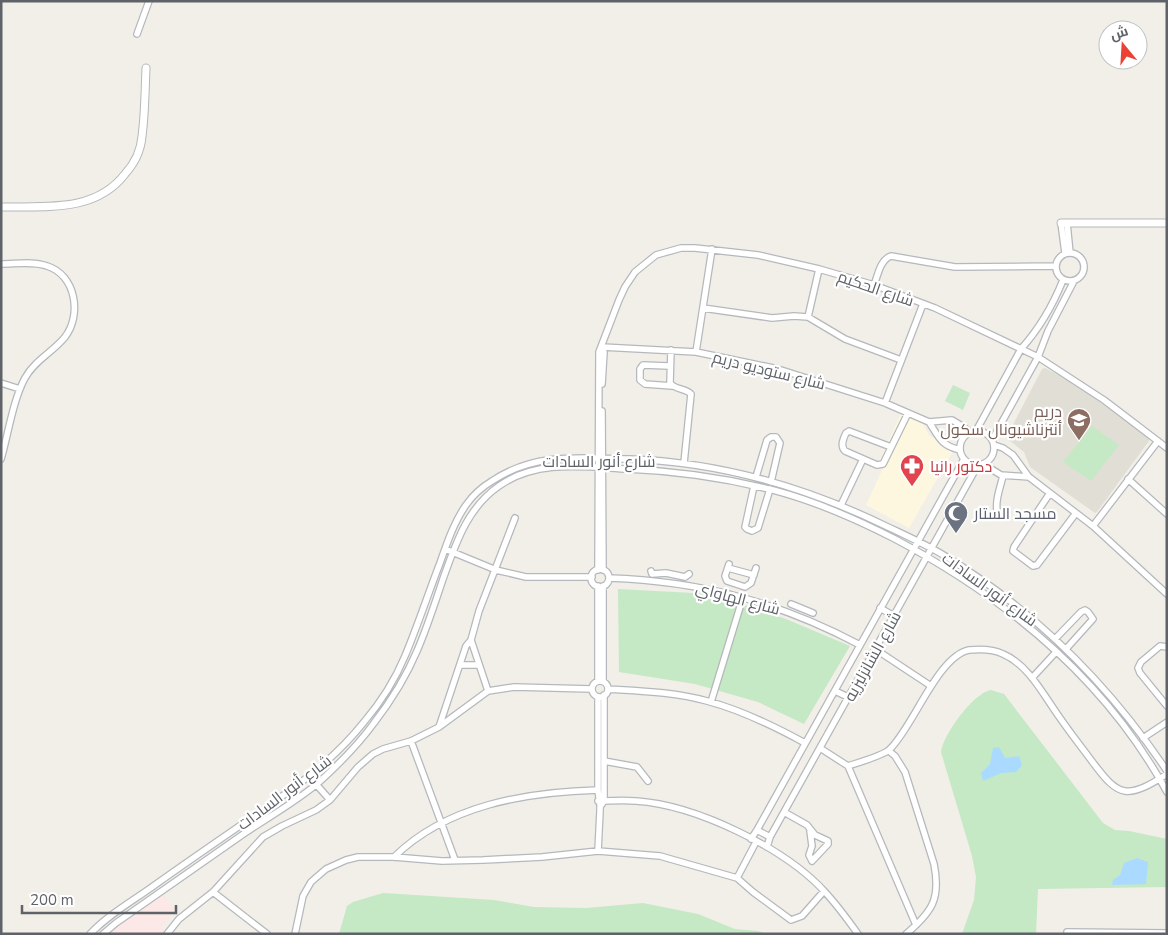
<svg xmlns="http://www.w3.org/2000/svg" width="1168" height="935" viewBox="0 0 1168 935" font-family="'Nunito Sans',Cairo,sans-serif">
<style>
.commercial{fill:#fef7e0}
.education{fill:#e1ded6}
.medical{fill:#fce8e6}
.green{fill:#c5e8c5}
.water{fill:#aadaff}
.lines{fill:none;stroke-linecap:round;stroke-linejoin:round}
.minor-casing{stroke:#b5b8bc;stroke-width:8}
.tertiary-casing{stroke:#b5b8bc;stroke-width:9}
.minor{stroke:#fff;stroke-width:5.5}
.tertiary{stroke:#fff;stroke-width:7}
.labels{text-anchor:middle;stroke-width:4.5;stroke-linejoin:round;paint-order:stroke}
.street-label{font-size:16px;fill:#5f6368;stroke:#fff}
.education-label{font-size:16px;fill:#785e54;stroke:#fff;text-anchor:end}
.health-label{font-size:16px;fill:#be3a42;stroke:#fff;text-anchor:start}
.worship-label{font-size:16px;fill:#5b616d;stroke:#fff;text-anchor:start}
</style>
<rect width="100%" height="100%" fill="#f1efe8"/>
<path class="commercial" d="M903,409L921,420L929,435L951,448L952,453L909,528L866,505L884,466L879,462Z"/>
<path class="education" d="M1045,368L1074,383L1149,438V441L1097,512L1095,513L1030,467L1024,452L1006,438L1042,369Z"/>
<path class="medical" d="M163,895L175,909L161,928L164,930L162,934H108Z"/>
<path class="green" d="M953,385L970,393L963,410L945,401Z
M1092,426L1119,445L1091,481L1063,462Z
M618,589L712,594L786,619L850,646L804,724L758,702L695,684L619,672Z
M991,690L1004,694L1103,823L1115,830L1129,831L1167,839V887L1038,889L1036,934H962L974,900L976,877L972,856L941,752C943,735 973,693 991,690Z
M383,893L494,900L534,907L586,908L643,903L698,914L735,929L758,931L766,934H339L347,906L353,902Z"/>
<path class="water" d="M999,747L1005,758L1019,756L1022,765L1016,772L1001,773L983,781L981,773L990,764L993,748Z
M1137,858L1148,862L1146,884L1112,885L1113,880L1120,875L1124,863Z"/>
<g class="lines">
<g class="minor-casing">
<path id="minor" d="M137,34L149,1
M1061,223L1065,253
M1067,223L1070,253
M1056 267a14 14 0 1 1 28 0a14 14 0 1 1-28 0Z
M1,264C16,264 34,261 47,266C76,275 82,315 65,337C53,352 35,360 25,378C13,400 8,435 1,459
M874,285C878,275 880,260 891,256L955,267L1056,266
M703,308L772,318L794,316L808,317L845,339L901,360
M808,317L819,269
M602,347L696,352L778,369L885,403L929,422L952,420L962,426L970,432
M602,347L604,352L602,384
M671,350L670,383C675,390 686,388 691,394L684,463
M696,352L712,249
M669,366L643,365L640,369V380L645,384L672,386
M1,383L20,389
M885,403L923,304
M602,411L603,570
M929,422C939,437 940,445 960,450
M976,431L1021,349C1039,329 1053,305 1063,280
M960 448a17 17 0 1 1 34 0a17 17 0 1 1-34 0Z
M992,440L1038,357L1048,331L1074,281
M994,445L1003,448L1013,455L1029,477L1093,526L1167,594
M891,447L849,431L846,433C843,439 840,446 845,451L877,465L883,464L908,413
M983,464L1001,475L1029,477
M756,477L767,440L771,437H776L780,443L771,482
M1128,479L1167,514
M754,486L745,527L747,529L752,531L758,528L770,489
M1050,493L1014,547L1013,551L1033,566L1037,565L1076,513
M841,505L863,459
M998,515C994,503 1000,488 1003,476
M1093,526L1158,441
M445,549L496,570L526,577H592
M729,564L725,576L727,581L745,587L751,583L756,568
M728,568L754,575
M591 578a9 9 0 1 1 18 0a9 9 0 1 1-18 0Z
M598,570L599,352L619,300L625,287L635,272L656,255L681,248H695L758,255L819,269L874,285L935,308L1038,357L1104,400L1167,448
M651,571L652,574L666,573L685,577L689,574
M609,578C700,581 779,602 860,645
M791,604L813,613
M880,608L894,616
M1055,639L1081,612L1085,610L1088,612L1093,619L1066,649
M471,640L488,691
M1167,647L1160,646L1141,662L1138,668L1140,673L1167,706
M875,649L931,686
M460,665H479
M1032,678L1056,652
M592 689a8 8 0 1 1 16 0a8 8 0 1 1-16 0Z
M598,681V586
M603,681V586
M608,689C641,691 675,692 707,701C741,710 774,726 805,743
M835,691L848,697
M598,697V790L600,805
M711,702L743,597
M439,727L466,646L471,640L479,611L515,518
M1143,738L1167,722
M411,741L455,860
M820,748L848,766C857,763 885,755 890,749C913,727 938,656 969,650C980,649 993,649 1003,654C1029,665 1044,696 1060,718C1071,734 1083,749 1094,764C1102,774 1112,789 1125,791C1138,793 1156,781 1167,774
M889,751L895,756L905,772L934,864C941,899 932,912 906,934
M604,761L637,767L648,781
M848,766L916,925
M315,783L330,800
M598,801C611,801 624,800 636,801C696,805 785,848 825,892C837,905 848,920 858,934
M784,812L807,825L815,835L828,841V844L812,861L809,855L812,846L810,831
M757,830L770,837
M751,839L757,830L964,459
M767,847L770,837L978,465
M598,851L600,811V807L604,801V695
M394,857C447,805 526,792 598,790
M737,878L756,842
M213,892L267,934
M1067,932L1167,933
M90,934C108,915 131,902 152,887C187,862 222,838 257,814C297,786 333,761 364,722C381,702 395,680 405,656C418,625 428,594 440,563C447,543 454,522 466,505C473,495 482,487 492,481C535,452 580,458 629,459C720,462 806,487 888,527C907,536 927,545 945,556C1034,610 1109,685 1167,771
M103,934L116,923C158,894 200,864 242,835C267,818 294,803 317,784C337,766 358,745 374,723C391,701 406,677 417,651C427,628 435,603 443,579C456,543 467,508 499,486C537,459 585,467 628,469C677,471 725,478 773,490C815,501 856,519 895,539C1006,598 1106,680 1167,792
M167,934L179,919L213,892L263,837L282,826L316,810L330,800L358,767L373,754L383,749L411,741L439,727L488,691L514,687L592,689
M295,934L303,896L311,882L326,869L346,860L358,857H394L442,861L483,860L542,857L598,851L660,856L737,878L753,892L791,920L802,916L824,891"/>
</g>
<g class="tertiary-casing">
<path id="tertiary" d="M1,207C45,206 95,213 125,174C134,164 141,150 142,136C145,114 145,90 146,68
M1061,223H1167"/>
</g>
<use href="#minor" class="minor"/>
<use href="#tertiary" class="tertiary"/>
</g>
<defs>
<g id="school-pin" transform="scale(1.25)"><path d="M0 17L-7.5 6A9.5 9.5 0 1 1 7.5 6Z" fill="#8d6e63" stroke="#fff"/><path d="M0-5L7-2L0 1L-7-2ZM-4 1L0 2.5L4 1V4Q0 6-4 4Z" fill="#fff"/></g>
<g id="pharmacy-pin" transform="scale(1.25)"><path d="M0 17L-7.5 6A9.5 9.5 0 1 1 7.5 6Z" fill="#e0444e" stroke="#fff"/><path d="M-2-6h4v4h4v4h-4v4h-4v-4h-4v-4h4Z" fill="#fff"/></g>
<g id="mosque-pin" transform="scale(1.25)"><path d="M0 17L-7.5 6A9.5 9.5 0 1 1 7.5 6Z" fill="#6b7280" stroke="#fff"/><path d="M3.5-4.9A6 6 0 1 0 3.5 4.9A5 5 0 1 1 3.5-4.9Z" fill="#fff"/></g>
</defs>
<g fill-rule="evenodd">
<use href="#school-pin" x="1079" y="420"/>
<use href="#pharmacy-pin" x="912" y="466"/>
<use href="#mosque-pin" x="956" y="513"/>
</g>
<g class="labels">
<g class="street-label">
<text transform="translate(876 288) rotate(19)" y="6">شارع الحكيم</text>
<text transform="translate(769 370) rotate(14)" y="6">شارع ستوديو دريم</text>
<text x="599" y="467">شارع أنور السادات</text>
<text transform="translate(990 589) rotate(36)" y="6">شارع أنور السادات</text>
<text transform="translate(738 598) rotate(15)" y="6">شارع الهاواي</text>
<text transform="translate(872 656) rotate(-61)" y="6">شارع الشانزليزيه</text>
<text transform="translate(284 792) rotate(-37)" y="6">شارع أنور السادات</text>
</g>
<g class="education-label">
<text x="1062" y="417">دريم<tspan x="1062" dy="18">أنترناشيونال سكول</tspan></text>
</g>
<g class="health-label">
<text x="930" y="472">دكتور رانيا</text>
</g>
<g class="worship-label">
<text x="974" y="519">مسجد الستار</text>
</g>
</g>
<rect width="1168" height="935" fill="none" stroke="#5f6368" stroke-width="5"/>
<g transform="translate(1123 45) rotate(342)"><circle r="24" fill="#ffffff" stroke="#bfc1c3"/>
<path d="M0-4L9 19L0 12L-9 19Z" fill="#ea4335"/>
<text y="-8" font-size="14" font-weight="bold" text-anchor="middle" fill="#5f6368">ش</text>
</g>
<path d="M22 905v8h154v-8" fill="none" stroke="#5f6368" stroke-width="2.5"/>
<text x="30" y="905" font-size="15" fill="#5f6368" stroke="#ffffff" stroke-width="4" paint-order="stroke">200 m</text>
</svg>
